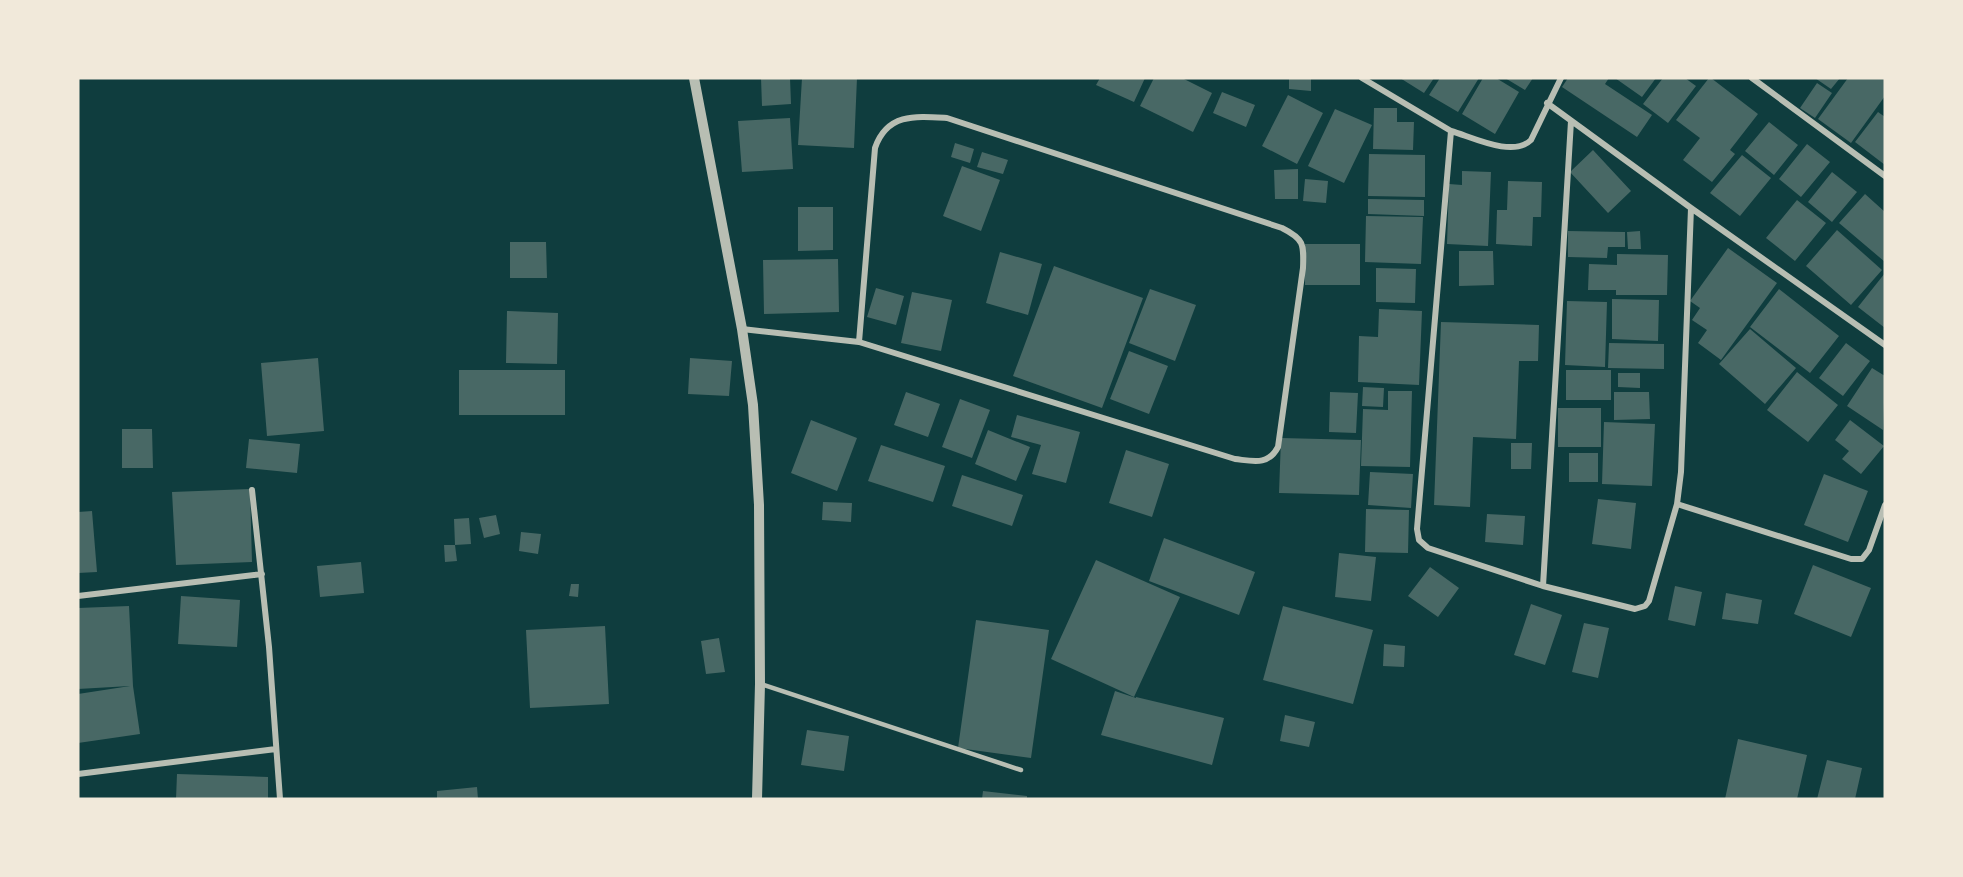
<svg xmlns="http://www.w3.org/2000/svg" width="1963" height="877" viewBox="0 0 1963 877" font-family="Helvetica,sans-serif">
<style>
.building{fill:#486865}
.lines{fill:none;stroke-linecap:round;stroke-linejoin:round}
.service{stroke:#b8beb3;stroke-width:4.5}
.minor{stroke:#b8beb3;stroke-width:6}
.tertiary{stroke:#b8beb3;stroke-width:10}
</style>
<rect width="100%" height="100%" fill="#0f3d3e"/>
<path class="building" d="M761,78H790L791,104L762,106Z
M802,78H857L854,148L798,145Z
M1100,78H1145L1134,102L1096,85Z
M1154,78H1182L1212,93L1193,132L1140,106Z
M1289,78H1311V91L1289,89Z
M1400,78H1434L1424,93Z
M1440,78H1479L1458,112L1429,95Z
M1483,78H1496L1519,92L1495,134L1462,114Z
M1505,78H1533L1525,90Z
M1568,78H1609L1605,84L1652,115L1637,137L1562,87Z
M1615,78H1656L1642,97Z
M1663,78H1685L1696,86L1668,123L1643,104Z
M1709,78H1711L1758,114L1730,150L1735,154L1712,182L1683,160L1700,138L1676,120Z
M1815,78H1840L1831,89Z
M1848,78H1885V96L1851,143L1818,119Z
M1817,83L1832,93L1815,118L1800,108Z
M1222,92L1255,105L1246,127L1213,113Z
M1288,95L1323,113L1297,164L1262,146Z
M1374,108H1397V122H1414L1413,150L1373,149Z
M1335,109L1372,125L1344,183L1308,166Z
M1878,112L1885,117V165L1855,142Z
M790,118L793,169L742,172L738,121Z
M1769,122L1798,145L1774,175L1745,151Z
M955,143L974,149L970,163L951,157Z
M1807,144L1830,162L1801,197L1779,179Z
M1593,150L1631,191L1608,213L1570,172Z
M982,152L1008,160L1003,174L977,167Z
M1369,154L1425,155V197L1368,196Z
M1742,155L1771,178L1740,216L1710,193Z
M962,166L1000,180L981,231L943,216Z
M1298,169V199H1275L1274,170Z
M1462,171L1491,172L1488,246L1447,244L1449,184L1462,185Z
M1832,172L1857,192L1832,222L1808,202Z
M1305,179L1328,181L1326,203L1303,201Z
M1508,181L1542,182L1541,217H1533L1532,246L1496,244L1497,210H1507Z
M1865,194L1885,212V262L1839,223Z
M1368,199L1424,200V216L1368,214Z
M1797,200L1826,223L1795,261L1766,238Z
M798,207H833V250L798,251Z
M1366,216L1423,217L1421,264L1365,262Z
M1837,230L1882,270L1851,305L1806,266Z
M1568,231L1625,232V247H1608L1607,258L1568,257Z
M1640,231L1641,249H1628L1627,232Z
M510,242H546L547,278H510Z
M1305,244H1360V285H1305Z
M1728,248L1777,283L1721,360L1698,343L1707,330L1692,320L1700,308L1690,301Z
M1459,251H1493L1494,285L1459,286Z
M1000,252L1042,264L1028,315L986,303Z
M1617,254L1668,255L1667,295H1616V290H1588L1589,264L1617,265Z
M838,259L839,312L764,314L763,260Z
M1054,266L1143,298L1102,408L1013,376Z
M1376,268L1416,269L1415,303L1376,302Z
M1885,273V328L1858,307Z
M876,288L904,296L896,325L867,317Z
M1150,289L1196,305L1175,361L1129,343Z
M1779,289L1839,336L1810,373L1750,327Z
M912,292L952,300L941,351L901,343Z
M1612,299L1659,300L1658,341L1612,339Z
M1567,301L1607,302L1605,367L1565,365Z
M1379,309L1422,311L1419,385L1358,382L1359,336L1378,337Z
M507,311L558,313L557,364L506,363Z
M1441,322L1539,325L1538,361H1519L1516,439L1473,437L1470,507L1434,505Z
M1750,329L1796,368L1765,404L1719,364Z
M1609,343L1664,344V369L1608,368Z
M1846,343L1870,361L1843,396L1819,378Z
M1129,351L1168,366L1149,414L1110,399Z
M318,358L324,431L267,436L261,363Z
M690,358L732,361L729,396L688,394Z
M1872,368L1885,376L1883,430L1847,406Z
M459,370H565V415H459Z
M1566,370H1611V400H1566Z
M1797,372L1838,405L1808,442L1767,410Z
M1618,373H1640V388L1618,387Z
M1363,387L1384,388L1383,407L1362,406Z
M1388,391H1412L1410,467L1361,466L1363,409L1388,410Z
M906,392L940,404L928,437L894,425Z
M1330,392L1358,393L1356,433L1329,432Z
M1614,392H1649L1650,419L1614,420Z
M960,399L990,410L972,458L942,447Z
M1558,408H1601V447H1558Z
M1017,415L1080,432L1066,483L1032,474L1041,445L1011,437Z
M811,420L857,438L837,491L791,473Z
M1850,420L1884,446L1861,474L1842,459L1849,451L1835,440Z
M1604,422L1655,424L1652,486L1602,484Z
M122,429H152L153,468H122Z
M988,430L1030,447L1016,481L975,464Z
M1281,438L1361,440L1359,495L1279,493Z
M249,439L300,444L297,473L246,468Z
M1511,443H1532L1531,469H1511Z
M881,445L945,466L933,502L868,481Z
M1126,450L1169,464L1152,517L1109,503Z
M1569,453H1598V482H1569Z
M1370,472L1413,474L1411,508L1368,505Z
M1824,474L1868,491L1848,542L1804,525Z
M962,475L1023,495L1012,526L952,506Z
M250,489L252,562L176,565L172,492Z
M1598,499L1636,503L1631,549L1592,544Z
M823,502L852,503L851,522L822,520Z
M1366,509L1409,510L1408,553L1365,552Z
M92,511L97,572L78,573V512Z
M1487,514L1525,516L1523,545L1485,542Z
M496,515L500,534L484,538L479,518Z
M469,518L471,544L455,545L457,561L445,562L444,545H455L454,519Z
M521,532L541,534L538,554L519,551Z
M1164,538L1255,572L1239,615L1149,581Z
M1339,553L1376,557L1371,601L1335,597Z
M1096,560L1180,597L1134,697L1051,659Z
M361,562L364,593L320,597L317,566Z
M1813,565L1871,588L1851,637L1794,614Z
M1430,567L1459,588L1438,617L1408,596Z
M571,584H579L578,597L569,596Z
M1675,586L1702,592L1695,626L1668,620Z
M1726,593L1762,600L1758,624L1722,619Z
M181,596L240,600L237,647L178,644Z
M1531,604L1562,615L1545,665L1514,655Z
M129,606L133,686L140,734L78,743V694L130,686L78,689V608Z
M1283,606L1373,630L1353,704L1263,680Z
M976,620L1049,630L1031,758L958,748Z
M1584,623L1609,628L1598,678L1572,672Z
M605,626L609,704L530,708L526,630Z
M719,638L725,672L706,674L701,641Z
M1384,644L1405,646L1404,667L1383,666Z
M1115,691L1136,698V697L1224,718L1212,765L1101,735Z
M1285,715L1315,722L1309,747L1280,741Z
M807,730L849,736L844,771L801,765Z
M1738,739L1807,755L1797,799H1725Z
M1827,760L1862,768L1855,799H1817Z
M177,774L268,777V799H176Z
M477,787L478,799H437V791Z
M983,791L1027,796V799H982Z"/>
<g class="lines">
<path class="service" d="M761,684L1021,770"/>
<path class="minor" d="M1362,78L1451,131L1417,529L1419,540L1428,548L1543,586L1635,609L1645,606L1649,601L1677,504L1681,472L1691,208
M1752,78L1885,176
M1547,103L1691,208L1885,345
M1451,131C1472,137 1513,158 1531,140L1561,78
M742,329L859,342L1235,459C1253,461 1268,466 1278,447L1303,268C1304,244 1304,239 1282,228L947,118C916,116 887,113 875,148L859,342
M252,490L269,647L280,799
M1677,504L1851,559H1862L1869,550L1885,505
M1543,586L1571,121
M78,596L262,574
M78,774L276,749"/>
<path class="tertiary" d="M694,78L742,329L753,405L759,505L760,684L757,799"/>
</g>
<rect width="1963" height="877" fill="none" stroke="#f1e9da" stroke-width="159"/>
</svg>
